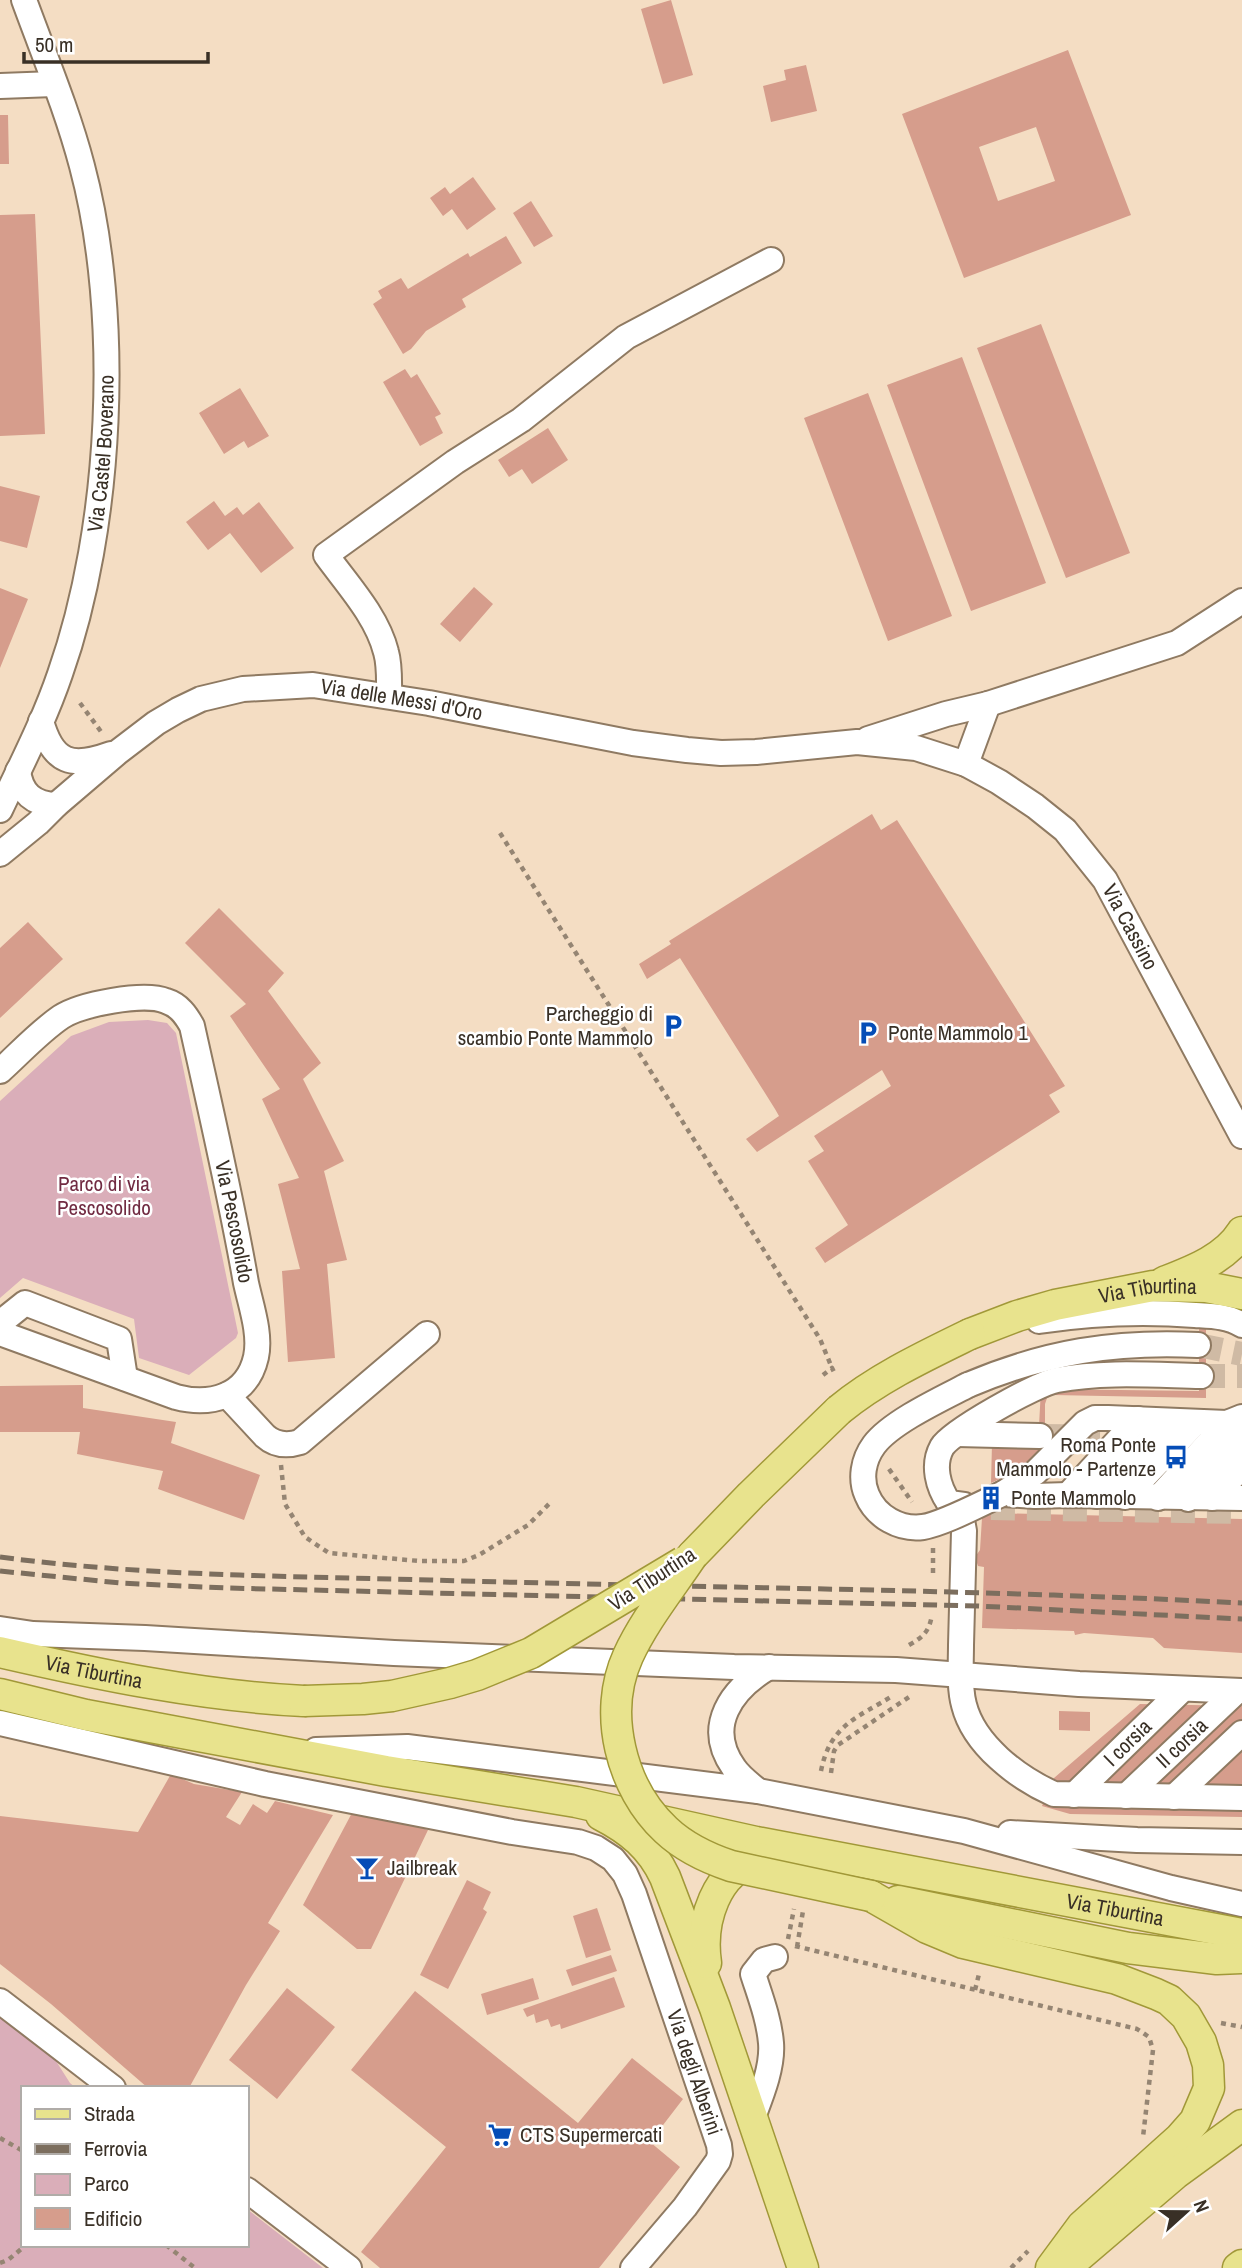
<svg xmlns="http://www.w3.org/2000/svg" width="1242" height="2268" viewBox="0 0 1242 2268" font-family="'Archivo Narrow',sans-serif">
<style>
.green{fill:#daaeb9}
.building{fill:#d69d8c;fill-rule:evenodd}
.lines{fill:none;stroke-linecap:round;stroke-linejoin:round}
.minor-tunnel{stroke:#cfbaa4;stroke-width:24;stroke-dasharray:24 12;stroke-linecap:butt}
.minor-casing{stroke:#8f7a62;stroke-width:28}
.major-casing{stroke:#a19838;stroke-width:33}
.path{stroke:#958573;stroke-width:4.5;stroke-dasharray:5 5;stroke-linecap:butt}
.minor{stroke:#fff;stroke-width:24}
.major{stroke:#e8e38d;stroke-width:30}
.rail{stroke:#7c6e5e;stroke-width:5;stroke-dasharray:14 7;stroke-linecap:butt}
.minor-bridge-casing{stroke:#8f7a62;stroke-width:28;stroke-linecap:butt}
.major-bridge-casing{stroke:#a19838;stroke-width:33;stroke-linecap:butt}
.minor-bridge{stroke:#fff;stroke-width:24}
.major-bridge{stroke:#e8e38d;stroke-width:30}
.labels{text-anchor:middle;stroke-width:5;stroke-linejoin:round;paint-order:stroke}
.street-label{font-size:21px;fill:#393026;stroke:#fff}
.poi-label{font-size:21px;fill:#393026;stroke:#fff;text-anchor:start}
.park-label{font-size:21px;fill:#712b42;stroke:#fff}
</style>
<rect width="100%" height="100%" fill="#f4ddc3"/>
<path class="green" d="M148,1020L167,1023L176,1033L238,1333L236,1338L189,1375L139,1358L134,1319L23,1278L0,1298V1101L71,1036L109,1022Z
M0,2016L56,2061L70,2083L76,2088H23V2245H247V2209L323,2268H0Z"/>
<path class="building" d="M671,0L693,75L663,84L641,9Z
M1068,50L1131,215L964,278L902,114ZM1036,127L1055,181L998,201L979,147Z
M806,65L817,111L771,122L763,86L786,80L784,70Z
M0,115H8L9,164H0Z
M473,177L496,209L467,230L452,209L443,216L430,198L445,187L450,194Z
M531,201L553,236L534,247L513,213Z
M35,214L45,434L0,436V215Z
M506,236L522,263L462,299L466,307L426,331L411,349L403,354L373,304L382,298L378,291L401,278L408,289L468,253L470,257Z
M1041,324L1130,553L1066,578L977,348Z
M962,357L1046,583L971,611L887,385Z
M405,369L411,378L417,374L441,414L435,417L443,433L420,446L383,382Z
M240,388L269,436L248,448L244,441L224,454L199,413Z
M868,393L952,616L888,641L804,418Z
M548,428L568,460L532,484L522,469L509,477L498,460Z
M0,486L40,496L27,548L0,541Z
M214,501L225,516L237,507L243,515L259,502L294,548L261,573L230,533L208,550L186,522Z
M474,587L493,604L460,642L440,624Z
M0,588L28,599L0,668Z
M872,814L881,830L897,820L1065,1086L1049,1095L1060,1112L825,1263L815,1248L848,1225L808,1161L824,1151L814,1136L891,1086L882,1070L757,1152L746,1139L779,1116L775,1109L680,958L647,979L639,964L671,944L669,941Z
M219,908L284,973L268,991L321,1063L303,1079L344,1161L324,1171L347,1260L327,1264L335,1358L288,1362L282,1271L300,1269L278,1184L299,1178L262,1099L280,1089L230,1016L246,1004L185,943Z
M28,922L63,959L0,1018V948Z
M1199,1326H1206V1398L1053,1395L1047,1398L1045,1404V1442L1039,1454L1021,1469L991,1483L992,1444H1038L1041,1389L1199,1391Z
M83,1385V1408L176,1422L171,1443L260,1475L244,1520L158,1489L163,1471L77,1454L80,1432H0V1386Z
M990,1513L1242,1519V1653L1164,1648L1153,1638L1084,1633L1075,1635L1074,1631L982,1628L984,1567L978,1566L975,1557L980,1550L982,1518Z
M1140,1704L1242,1706V1817L1070,1814L1042,1806L1054,1778Z
M1059,1711L1090,1712V1731L1059,1730Z
M171,1774L194,1784L242,1792L226,1817L240,1825L253,1804L267,1813L275,1801L333,1815L268,1923L280,1931L246,1985L189,2088H148L51,2004L0,1964V1816L138,1832Z
M353,1811L392,1817L428,1830L371,1949H357L303,1905Z
M467,1880L491,1892L483,1909L487,1912L448,1989L420,1975Z
M597,1908L611,1950L586,1958L573,1916Z
M611,1955L617,1971L572,1986L566,1970Z
M614,1977L625,2007L561,2029L560,2024L551,2027L548,2019L536,2023L534,2014L527,2017L523,2009Z
M533,1978L539,1999L487,2015L481,1994Z
M287,1988L335,2027L277,2099L229,2060Z
M415,1991L578,2123L632,2058L683,2099L650,2142L680,2167L599,2268H380L361,2252L446,2147L351,2070Z"/>
<g class="lines">
<path class="minor-tunnel" d="M1198,1345L1242,1354
M1201,1376H1242
M1040,1436L1136,1437
M991,1508L1242,1512"/>
<g class="minor-casing">
<g id="minor">
<path d="M0,86L54,84"/>
<path d="M389,696C389,681 390,666 386,652C377,616 347,584 326,555L455,462L521,420L626,337L771,260"/>
<path d="M41,721C53,764 72,768 111,754"/>
<path d="M868,739L946,714L988,704L1177,643L1242,601"/>
<path d="M966,764L988,704"/>
<path d="M18,771C21,793 33,804 56,805"/>
<path id="s1" d="M0,810C21,765 44,721 60,674C112,527 122,316 82,166C67,109 44,55 24,0"/>
<path id="s2" d="M0,854L38,823L56,805L118,752L156,723L178,710L201,699L243,689L313,685L429,703L633,743L687,750L721,753L756,752L857,742L916,748L966,764L999,782L1035,806L1065,830L1105,880L1242,1136"/>
<path id="s3" d="M0,1071C20,1053 39,1032 61,1017C81,1004 144,992 166,1001C179,1005 186,1015 192,1026C211,1112 231,1197 246,1283C251,1306 261,1334 256,1357C247,1397 210,1406 176,1397L0,1333"/>
<path d="M1039,1321C1091,1313 1143,1311 1195,1315C1211,1316 1228,1316 1242,1325"/>
<path d="M0,1323L25,1303L119,1339L125,1378"/>
<path d="M968,1385C1046,1352 1114,1341 1198,1345"/>
<path d="M227,1395L265,1436C275,1445 287,1446 300,1442L427,1334"/>
<path d="M957,1434L1040,1436"/>
<path d="M1002,1494L1035,1473L1085,1423L1095,1418H1108L1227,1423L1242,1417"/>
<path d="M1002,1494L1035,1496L1068,1495L1242,1498"/>
<path d="M1068,1495L1138,1419"/>
<path d="M1097,1496L1168,1421"/>
<path d="M1125,1497L1196,1422"/>
<path d="M1158,1498L1227,1423"/>
<path d="M1212,1498L1242,1467"/>
<path d="M1188,1499L1242,1440"/>
<path d="M949,1503L962,1520L964,1531C963,1569 962,1607 961,1645C961,1664 959,1687 964,1705C974,1745 1018,1778 1054,1794L1242,1798"/>
<path d="M964,1505L949,1503C938,1487 932,1465 942,1447C952,1431 1036,1384 1057,1380C1104,1371 1153,1375 1201,1376"/>
<path d="M0,1629L33,1634L145,1638L394,1653L734,1667L896,1670L1079,1684L1242,1691"/>
<path id="s4" d="M0,1723L265,1784L512,1832L578,1842L596,1848L613,1859L625,1874L634,1894L719,2145L720,2154L718,2161L685,2207L633,2268"/>
<path d="M316,1750L407,1747L758,1791L964,1831L1171,1888L1242,1904"/>
<path d="M758,1791C750,1784 740,1777 734,1768C704,1726 732,1689 769,1667"/>
<path id="s5" d="M1074,1795L1183,1689"/>
<path id="s6" d="M1126,1796L1237,1691"/>
<path d="M1174,1797L1242,1733"/>
<path d="M1010,1833L1137,1840L1242,1842"/>
<path d="M0,2001L113,2088"/>
<path d="M753,2117C761,2096 773,2067 771,2043C769,2019 760,1996 753,1974L764,1960L775,1957"/>
<path d="M247,2190L349,2268"/>
</g>
</g>
<g class="major-casing">
<g id="major">
<path d="M1164,1282C1192,1271 1225,1259 1242,1232"/>
<path id="s7" d="M970,1334L1017,1316L1055,1305L1153,1286L1206,1287L1242,1294"/>
<path d="M692,1556L751,1495L839,1410"/>
<path id="s8" d="M0,1652C100,1675 202,1696 304,1701"/>
<path id="s9" d="M0,1694L86,1715L386,1771L576,1802L756,1842L1242,1934"/>
<path d="M601,1815C630,1830 651,1847 665,1877L715,2008L803,2268"/>
<path d="M871,1896L927,1928L963,1943L1117,1979L1156,1994L1169,2000L1186,2016L1201,2042L1208,2065L1209,2088L1195,2121L1180,2138L1082,2226L1051,2268"/>
<path d="M898,1901L1128,1948L1217,1959L1242,1958"/>
<path d="M706,1963C700,1922 715,1870 760,1858"/>
<path d="M1065,2268L1175,2174L1242,2125"/>
<path d="M1238,2268L1242,2265"/>
</g>
</g>
<path class="path" d="M80,703L102,733
M500,833L820,1339L832,1368
M823,1375L832,1368L835,1374
M281,1465L285,1504L305,1537L329,1553L419,1561H464L479,1555L528,1525L552,1501
M889,1469L912,1502
M933,1548V1578
M909,1645C923,1637 929,1632 932,1615
M821,1771C830,1725 857,1718 894,1695
M831,1773L834,1751L838,1745L909,1697
M788,1939L794,1909
M795,1946L1137,2029L1149,2037L1153,2050L1143,2137
M797,1947L803,1911
M975,1990L979,1974
M1221,2023L1242,2027
M0,2138L23,2151
M166,2245L195,2268
M0,2263L8,2260L26,2245
M1011,2268L1028,2251"/>
<use href="#minor" class="minor"/>
<use href="#major" class="major"/>
<path class="rail" d="M0,1557C142,1576 287,1576 430,1580C701,1588 972,1589 1242,1603
M0,1571L120,1583L226,1588L978,1606L1242,1619"/>
<g class="minor-bridge-casing">
<path id="minor-bridge" d="M968,1385C943,1398 891,1422 874,1445C863,1460 860,1479 867,1495C876,1517 900,1530 923,1527C943,1524 982,1503 1002,1494"/>
</g>
<g class="major-bridge-casing">
<path id="major-bridge" d="M839,1410C878,1378 925,1356 970,1334
M692,1556C670,1589 644,1621 628,1656C602,1713 621,1788 666,1830C684,1847 707,1858 731,1866L871,1896
M304,1701L363,1699L392,1696L450,1683L477,1675L531,1653L683,1562"/>
</g>
<use href="#minor-bridge" class="minor-bridge"/>
<use href="#major-bridge" class="major-bridge"/>
</g>
<defs>
<g id="parking-bare" transform="scale(1.89)"><path d="M-3.5-5.5H1a3.5 3.5 0 0 1 0 7H-1V5.5H-3.5ZM-1-3.4V-.6H.8a1.4 1.4 0 0 0 0-2.8Z" fill="#054db7" stroke="#fff" stroke-width="2.5" paint-order="stroke"/></g>
<g id="bus-bare" transform="scale(1.89)"><path d="M-5-6H5V4H4V6H2V4H-2V6H-4V4H-5ZM-3.5-4V0h7V-4ZM-3.5 1.2v1.5H-2V1.2ZM2 1.2v1.5H3.5V1.2Z" fill="#054db7" stroke="#fff" stroke-width="2.5" paint-order="stroke"/></g>
<g id="building-bare" transform="scale(1.89)"><path d="M-4-6H4V6H1V3H-1V6H-4ZM-2.5-4.3h1.7v1.8h-1.7ZM.8-4.3h1.7v1.8H.8ZM-2.5-1h1.7V.8h-1.7ZM.8-1h1.7V.8H.8Z" fill="#054db7" stroke="#fff" stroke-width="2.5" paint-order="stroke"/></g>
<g id="bar-bare" transform="scale(1.89)"><path d="M-6-5H6L.8 .8V4.5H3.5V6h-7V4.5H-.8V.8Z" fill="#054db7" stroke="#fff" stroke-width="2.5" paint-order="stroke"/></g>
<g id="supermarket-bare" transform="scale(1.89)"><path d="M-6-5.5h2.5l.6 2H6L4.5 2H-2.5L-4.4-4H-6ZM-1.5 3.2a1.3 1.3 0 1 0 .1 0ZM3 3.2a1.3 1.3 0 1 0 .1 0Z" fill="#054db7" stroke="#fff" stroke-width="2.5" paint-order="stroke"/></g>
</defs>
<g fill-rule="evenodd">
<use href="#parking-bare" x="673" y="1026"/>
<use href="#parking-bare" x="868" y="1033"/>
<use href="#bus-bare" x="1176" y="1457"/>
<use href="#building-bare" x="991" y="1498"/>
<use href="#bar-bare" x="367" y="1868"/>
<use href="#supermarket-bare" x="500" y="2135"/>
</g>
<g class="labels">
<g class="street-label">
<text dy="7" stroke="none"><textPath href="#s1" startOffset="374">Via Castel Boverano</textPath></text>
<text dy="7" stroke="none"><textPath href="#s2" startOffset="458">Via delle Messi d'Oro</textPath></text>
<text dy="7" stroke="none"><textPath href="#s2" startOffset="1267">Via Cassino</textPath></text>
<text dy="7" stroke="none"><textPath href="#s3" startOffset="427">Via Pescosolido</textPath></text>
<text dy="7" stroke="none"><textPath href="#s7" startOffset="184">Via Tiburtina</textPath></text>
<text transform="translate(652 1579) rotate(-33)" y="7">Via Tiburtina</text>
<text dy="7" stroke="none"><textPath href="#s8" startOffset="96">Via Tiburtina</textPath></text>
<text dy="7" stroke="none"><textPath href="#s5" startOffset="75">I corsia</textPath></text>
<text dy="7" stroke="none"><textPath href="#s6" startOffset="77">II corsia</textPath></text>
<text dy="7" stroke="none"><textPath href="#s9" startOffset="1136">Via Tiburtina</textPath></text>
<text dy="7" stroke="none"><textPath href="#s4" startOffset="859">Via degli Alberini</textPath></text>
</g>
<g class="poi-label">
<text x="653" y="1021" text-anchor="end">Parcheggio di<tspan x="653" dy="24">scambio Ponte Mammolo</tspan></text>
<text x="888" y="1040">Ponte Mammolo 1</text>
<text x="1156" y="1452" text-anchor="end">Roma Ponte<tspan x="1156" dy="24">Mammolo - Partenze</tspan></text>
<text x="1011" y="1505">Ponte Mammolo</text>
<text x="387" y="1875">Jailbreak</text>
<text x="520" y="2142">CTS Supermercati</text>
</g>
<g class="park-label">
<text x="104" y="1191">Parco di via<tspan x="104" dy="24">Pescosolido</tspan></text>
</g>
</g>
<rect x="21" y="2086" width="228" height="161" fill="#ffffff" stroke="#b0aca8" stroke-width="2"/>
<rect x="35" y="2109" width="35" height="10" fill="#e8e38d" stroke="#b0aca8" stroke-width="2"/>
<text x="84" y="2121" font-size="21" fill="#393026">Strada</text>
<rect x="35" y="2144" width="35" height="10" fill="#7c6e5e" stroke="#b0aca8" stroke-width="2"/>
<text x="84" y="2156" font-size="21" fill="#393026">Ferrovia</text>
<rect x="35" y="2174" width="35" height="21" fill="#daaeb9" stroke="#b0aca8" stroke-width="2"/>
<text x="84" y="2191" font-size="21" fill="#393026">Parco</text>
<rect x="35" y="2208" width="35" height="21" fill="#d69d8c" stroke="#b0aca8" stroke-width="2"/>
<text x="84" y="2226" font-size="21" fill="#393026">Edificio</text>
<g transform="translate(1186 2212) rotate(69)" stroke="#ffffff" stroke-width="5" paint-order="stroke">
<path d="M0-5L12 26L0 18L-12 26Z" fill="#393026"/>
<text y="-10" font-size="19" font-weight="bold" text-anchor="middle" fill="#393026">N</text>
</g>
<path d="M24 52v10h184v-10" fill="none" stroke="#393026" stroke-width="3.5"/>
<text x="35" y="52" font-size="21" fill="#393026" stroke="#ffffff" stroke-width="5" paint-order="stroke">50 m</text>
</svg>
